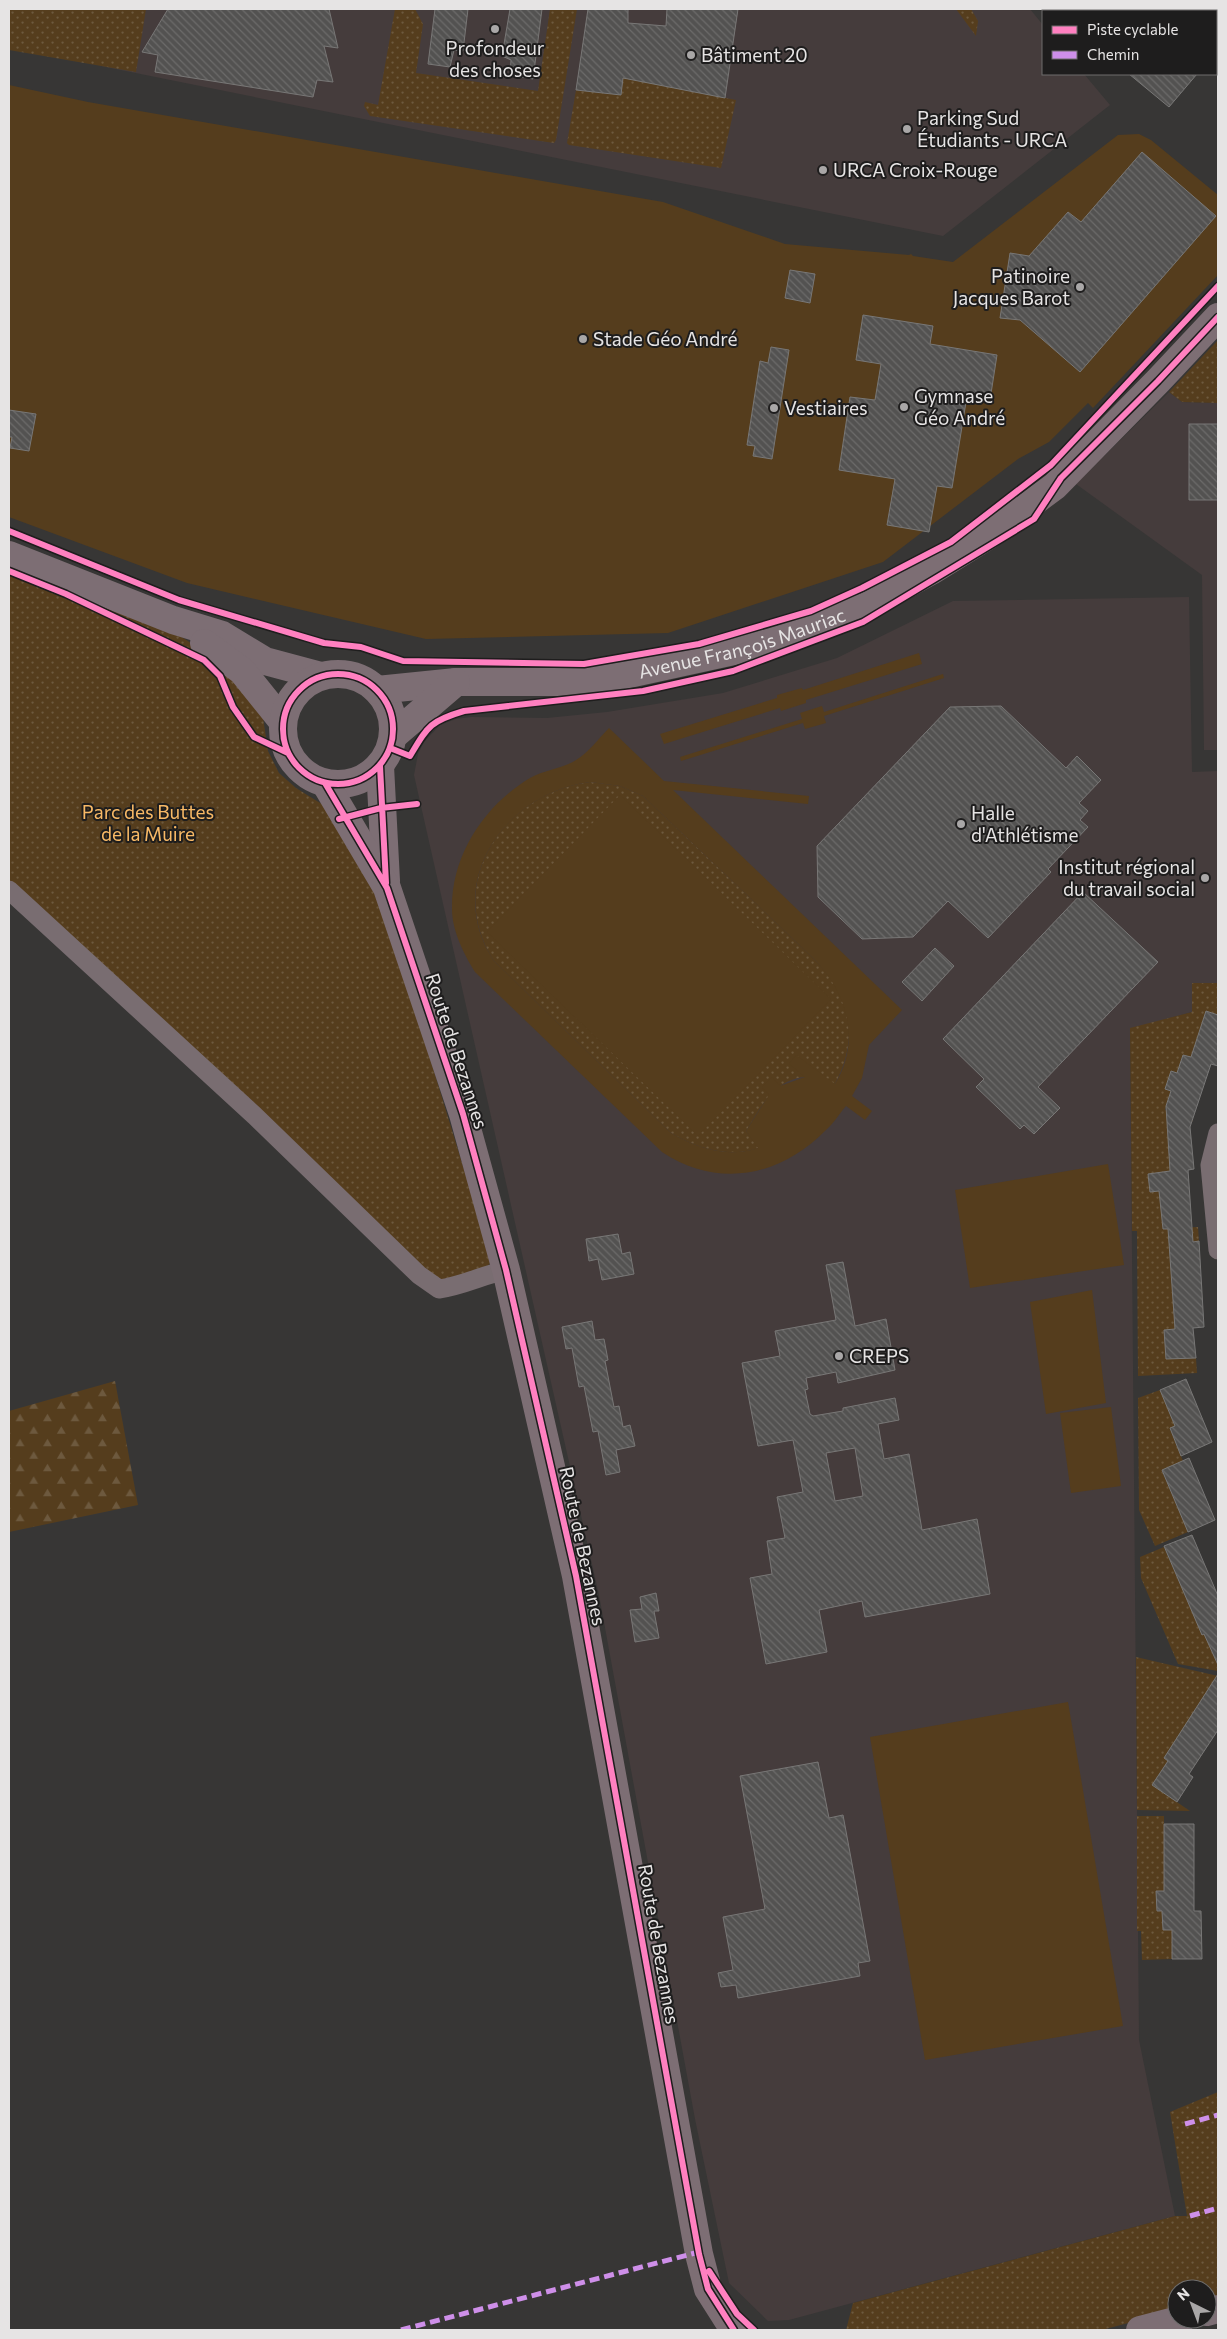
<svg xmlns="http://www.w3.org/2000/svg" width="1227" height="2339" viewBox="0 0 1227 2339" font-family="Commissioner,sans-serif">
<style>
.built{fill:#453c3c}
.green{fill:url(#green-dots)}
.forest{fill:url(#forest-firs)}
.pitch{fill:#553d1d;fill-rule:evenodd}
.building{fill:url(#building-back-hatch);stroke:#787776;fill-rule:evenodd}
.lines{fill:none;stroke-linecap:round;stroke-linejoin:round}
.street{stroke:#796d71;stroke-width:19}
.secondary{stroke:#7d6e74;stroke-width:28}
.quiet{stroke:#ce8fe9;stroke-width:5;stroke-dasharray:10 5;stroke-linecap:butt}
.cycleway-casing{stroke:#1e1d1d;stroke-width:9}
.cycleway{stroke:#ff80c0;stroke-width:6}
.poi-dot{fill:#a9a7a7;stroke:#1e1d1d;stroke-width:2}
.labels{text-anchor:middle;stroke-width:4;stroke-linejoin:round;paint-order:stroke}
.poi-label{font-size:19px;fill:#e6e4e4;stroke:#1e1d1d;text-anchor:start}
.street-label{font-size:19px;fill:#e6e4e4;stroke:#1e1d1d}
.park-label{font-size:19px;fill:#f8b966;stroke:#1e1d1d}
</style>
<defs>
<pattern id="green-dots" width="8" height="8" patternUnits="userSpaceOnUse" patternTransform="scale(1.25)"><rect width="8" height="8" fill="#553d1d"/><path d="M2 2h.1M6 6h.1" fill="none" stroke="#6d593e" stroke-width="1.8" stroke-linecap="round"/></pattern>
<pattern id="forest-firs" width="22" height="20" patternUnits="userSpaceOnUse" patternTransform="scale(1.25)"><rect width="22" height="20" fill="#553d1d"/><path d="M5 1l3.5 6h-7zM16 11l3.5 6h-7z" fill="#6d593e"/></pattern>
<pattern id="building-back-hatch" width="6" height="6" patternUnits="userSpaceOnUse" patternTransform="scale(1.25)"><rect width="6" height="6" fill="#535251"/><path d="M-1 5l2 2M0 0l6 6M5-1l2 2" fill="none" stroke="#6c6b6a"/></pattern>
</defs>
<rect width="100%" height="100%" fill="#373635"/>
<path class="built" d="M9,9H1030L1043,25V74H1084L1110,105L943,236L101,66Z
M1169,392L1182,402L1218,403V750H1204L1202,575L1076,484Z
M1189,597L1192,772L1218,771V983H1192V1012L1130,1029L1139,2040L1175,2216L789,2320L768,2321L729,2283L695,2119L599,1595L414,775L418,754L424,742L440,725L456,719L471,717L547,718L607,712L723,693L837,658L953,601Z"/>
<path class="green" d="M9,9H146L136,72L9,50Z
M395,9H415L423,24L416,73L538,91L550,9H577L556,140L554,143L370,116L364,106L365,102L378,105Z
M956,9H971L978,21L976,36Z
M628,24L649,83L736,100L721,168L569,145L567,143L576,90L621,95Z
M1218,340V403L1182,402L1169,392Z
M9,565L180,636L208,654L261,704L268,751L279,773L296,788L333,811L359,854L395,944L492,1261L485,1269L444,1286L9,884Z
M590,782L620,786L643,796L815,960C852,997 859,1038 835,1084C826,1082 813,1076 804,1077C773,1081 761,1107 746,1131L759,1148C727,1158 699,1149 671,1133L494,961C443,883 504,793 590,782Z
M1192,983H1218V1015L1206,1011L1192,1058L1183,1055L1177,1073L1171,1071L1165,1089L1171,1091L1165,1110L1193,1120L1170,1164V1171L1149,1174L1150,1191H1160L1163,1229L1198,1227L1199,1241L1169,1243L1175,1329L1164,1330L1166,1359L1196,1358L1197,1373L1138,1376L1137,1231H1132L1130,1028L1192,1012Z
M1160,1390L1175,1426L1170,1429L1183,1461L1162,1471L1188,1532L1155,1546L1139,1510L1138,1398Z
M1164,1547L1202,1634H1205L1218,1665V1671L1178,1664L1141,1578L1140,1557Z
M1136,1657L1218,1676V1689L1212,1685L1164,1758L1168,1761L1152,1785L1190,1811L1137,1810Z
M1137,1816H1164V1891L1156,1892L1157,1910L1162,1911L1163,1930H1172V1959L1142,1960L1141,1931H1137Z
M1218,2092V2299L1207,2302V2289H1177V2310L1102,2330H846L853,2303L1175,2216H1187L1170,2112Z"/>
<path class="forest" d="M115,1381L138,1505L9,1532V1411Z"/>
<path class="pitch" d="M9,85L88,102L663,202L785,244L909,255L911,254L913,256L953,262L1118,135L1139,134L1151,140L1218,195V275L1093,408L1088,403L1049,442L1018,459L883,562L668,633L426,639L187,583L9,517Z
M919,653L922,664L806,700V703L781,711L780,708L664,744L660,734L777,698V695L802,688L803,690Z
M943,674L944,678L824,716L826,723L805,729L803,723L681,761L680,757L802,719L800,713L822,706L824,712Z
M609,728L664,781L809,796L808,804L673,790L902,1010L869,1045L862,1078L852,1096L872,1111L865,1120L846,1106C839,1114 834,1123 826,1130C780,1177 718,1189 662,1152L475,972C464,954 452,931 452,909C451,855 485,805 530,778C544,770 564,768 576,760C588,753 599,738 609,728ZM590,782L620,786L643,796L815,960C848,994 861,1042 835,1084L796,1055L789,1064L805,1077L780,1086L772,1077L762,1087L769,1095L746,1131L758,1148C727,1158 699,1149 671,1133L494,961C442,883 505,793 590,782Z
M620,795L831,999L698,1136L487,932Z
M1108,1164L1124,1265L970,1288L955,1190Z
M1092,1290L1106,1403L1046,1414L1030,1302Z
M1111,1407L1121,1486L1071,1493L1060,1413Z
M1068,1702L1123,2026L925,2060L870,1737Z"/>
<path class="building" d="M168,9H329L338,48L324,46L333,82L317,80L313,97L155,72L158,55L142,52Z
M435,9H468L463,51L454,50L450,67L428,64Z
M510,9H542L533,79L510,75L511,60L502,56Z
M588,9H628V23L666,26L667,9H738L725,98L623,78L621,95L576,90Z
M1129,74H1197L1169,107Z
M1142,152L1216,216L1080,372L1020,320L1000,318L1010,253L1029,256L1068,212L1081,222Z
M790,270L815,274L810,303L785,298Z
M863,315L933,326L930,344L997,355L990,400L967,396L952,488L937,486L929,532L887,525L895,479L839,470L850,397L875,400L881,364L856,360Z
M771,347L789,350L772,459L753,456L755,446L747,445L760,361L768,363Z
M9,410L36,414L29,451L10,448L12,437H9Z
M1189,424H1218V500H1189Z
M1001,706L1066,768L1077,756L1101,780L1079,803L1088,811L1080,820L1088,827L1048,869L1051,872L988,938L948,901L913,937L862,939L818,897L817,846L950,707Z
M1083,892L1158,962L1038,1087L1060,1108L1034,1134L1024,1125L1020,1129L976,1087L984,1079L943,1039Z
M935,948L954,966L922,1001L902,982Z
M1206,1011L1218,1015V1066L1211,1064L1190,1127L1194,1169L1188,1170L1193,1242L1199,1241L1204,1327L1193,1328L1196,1358L1166,1359L1164,1330L1175,1329L1168,1229H1163L1159,1191L1150,1192L1148,1174L1170,1171L1166,1106L1171,1091L1165,1089L1171,1071L1177,1073L1183,1055L1191,1057Z
M618,1234L622,1254L630,1252L634,1274L602,1280L598,1259L589,1261L586,1239Z
M843,1262L855,1326L886,1319L895,1370L838,1383L836,1372L806,1378L808,1389L805,1390L810,1414L813,1416L843,1411V1408L895,1398L899,1420L878,1424L884,1459L909,1454L922,1530L977,1519L990,1594L865,1617L862,1601L819,1610L827,1652L766,1664L750,1578L772,1574L767,1541L785,1538L777,1497L803,1492L793,1440L758,1446L742,1363L780,1356L775,1331L836,1320L826,1265ZM855,1448L863,1496L835,1501L826,1453Z
M592,1321L595,1340L604,1339L608,1360L605,1361L614,1407L619,1406L623,1427L630,1425L635,1446L616,1450L620,1472L606,1475L598,1431L593,1432L584,1386L579,1387L572,1348L566,1349L562,1327Z
M1186,1379L1212,1442L1181,1456L1170,1428L1175,1426L1160,1390Z
M1189,1458L1215,1520L1188,1532L1162,1470Z
M1192,1535L1218,1596V1665L1204,1634L1202,1635L1164,1546Z
M656,1593L659,1611H654L659,1638L635,1642L630,1610L642,1609L640,1597Z
M1218,1674V1730L1189,1774L1193,1777L1177,1802L1152,1785L1168,1761L1164,1758Z
M818,1762L829,1818L843,1815L870,1961L858,1963L860,1976L738,1998L736,1985L721,1987L718,1973L733,1970L723,1917L765,1909L740,1776Z
M1164,1824H1194V1911H1201L1202,1959H1172V1930H1163L1162,1911H1157L1156,1891H1164Z"/>
<g class="lines">
<path class="street" d="M9,890L255,1116L419,1275L439,1289C462,1286 483,1275 506,1270
M1218,1133L1210,1165L1218,1250"/>
<g class="secondary">
<path d="M9,555L173,620L222,635L265,661L321,676"/>
<path d="M204,643L242,671L283,722"/>
<circle cx="338" cy="729" r="55"/>
<path id="s1" d="M377,690L456,682H560L615,677L752,647L867,606L931,571L989,535L1055,486L1158,381L1218,317"/>
<path d="M393,736L456,682"/>
<path d="M380,766L386,881"/>
<path d="M325,783L387,888L463,1114L506,1270L576,1576L699,2254L708,2289L734,2330"/>
<path d="M1207,2312L1218,2309"/>
<path d="M1140,2330L1182,2319"/>
</g>
<path class="quiet" d="M1185,2124L1218,2115
M1190,2216L1218,2208
M401,2330L699,2252"/>
<g class="cycleway-casing">
<path id="cycleway" d="M9,531L179,600L324,643L361,647L403,661L584,664L699,644L811,611L862,588L951,542L1051,465L1218,286
M9,571L66,594L204,660L220,676L233,707L254,737L288,753
M283 729a55 55 0 1 1 110 0a55 55 0 1 1-110 0Z
M390,748L410,756C428,726 430,721 464,711L643,691L733,671L863,622L1034,519L1061,478L1158,381L1218,317
M380,766L386,883
M325,783L387,888L463,1114L506,1270L576,1576L699,2254L708,2289L734,2330
M339,819L381,808L417,804
M709,2271L737,2314L754,2330"/>
</g>
<use href="#cycleway" class="cycleway"/>
</g>
<g class="poi-dot">
<circle cx="495" cy="29" r="5"/>
<circle cx="691" cy="55" r="5"/>
<circle cx="907" cy="129" r="5"/>
<circle cx="823" cy="170" r="5"/>
<circle cx="1080" cy="287" r="5"/>
<circle cx="583" cy="339" r="5"/>
<circle cx="904" cy="407" r="5"/>
<circle cx="774" cy="408" r="5"/>
<circle cx="961" cy="824" r="5"/>
<circle cx="1205" cy="878" r="5"/>
<circle cx="839" cy="1356" r="5"/>
</g>
<g class="labels">
<g class="poi-label">
<text x="495" y="55" text-anchor="middle">Profondeur<tspan x="495" dy="22">des choses</tspan></text>
<text x="701" y="62">Bâtiment 20</text>
<text x="917" y="125">Parking Sud<tspan x="917" dy="22">Étudiants - URCA</tspan></text>
<text x="833" y="177">URCA Croix-Rouge</text>
<text x="1070" y="283" text-anchor="end">Patinoire<tspan x="1070" dy="22">Jacques Barot</tspan></text>
<text x="593" y="346">Stade Géo André</text>
<text x="914" y="403">Gymnase<tspan x="914" dy="22">Géo André</tspan></text>
<text x="784" y="415">Vestiaires</text>
<text x="971" y="820">Halle<tspan x="971" dy="22">d'Athlétisme</tspan></text>
<text x="1195" y="874" text-anchor="end">Institut régional<tspan x="1195" dy="22">du travail social</tspan></text>
<text x="849" y="1363">CREPS</text>
</g>
<g class="street-label">
<text dy="7" stroke="none"><textPath href="#s1" startOffset="370">Avenue François Mauriac</textPath></text>
<text transform="translate(457 1051) rotate(72)" y="7">Route de Bezannes</text>
<text transform="translate(583 1546) rotate(78)" y="7">Route de Bezannes</text>
<text transform="translate(659 1944) rotate(80)" y="7">Route de Bezannes</text>
</g>
<g class="park-label">
<text x="148" y="819">Parc des Buttes<tspan x="148" dy="22">de la Muire</tspan></text>
</g>
</g>
<rect width="1227" height="2339" fill="none" stroke="#e6e4e4" stroke-width="20"/>
<rect x="1042" y="10" width="175" height="65" fill="#1e1d1d" stroke="#6e6d6d"/>
<rect x="1052" y="26" width="25" height="8" fill="#ff80c0" stroke="#6e6d6d"/>
<text x="1087" y="35" font-size="15" fill="#e6e4e4">Piste cyclable</text>
<rect x="1052" y="51" width="25" height="8" fill="#ce8fe9" stroke="#6e6d6d"/>
<text x="1087" y="60" font-size="15" fill="#e6e4e4">Chemin</text>
<g transform="translate(1192 2304) rotate(318)"><circle r="24" fill="#1e1d1d" stroke="#6e6d6d"/>
<path d="M0-4L9 19L0 12L-9 19Z" fill="#a9a7a7"/>
<text y="-8" font-size="14" font-weight="bold" text-anchor="middle" fill="#e6e4e4">N</text>
</g>
</svg>
